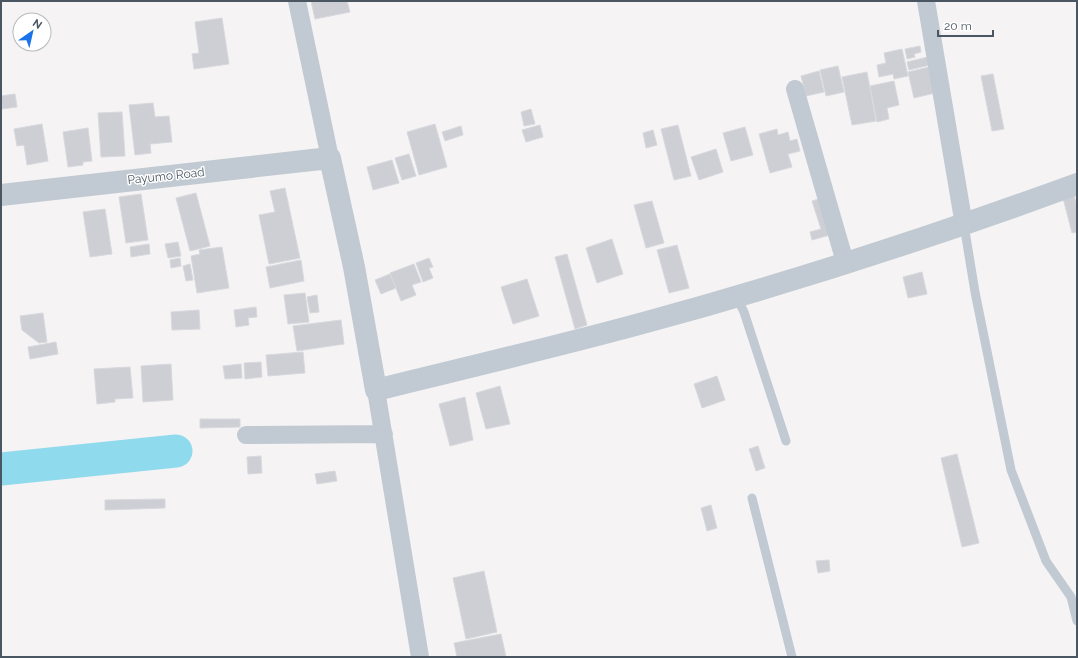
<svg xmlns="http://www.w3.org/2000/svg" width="1078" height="658" viewBox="0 0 1078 658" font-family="Raleway,sans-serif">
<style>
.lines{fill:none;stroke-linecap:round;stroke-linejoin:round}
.river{stroke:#90daee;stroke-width:33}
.building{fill:#cdcfd5;stroke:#d7d9de}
.service{stroke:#c1cad2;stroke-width:9}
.minor{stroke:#c1cad2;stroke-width:18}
.tertiary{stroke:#c1cad2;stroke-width:22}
.labels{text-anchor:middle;stroke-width:3;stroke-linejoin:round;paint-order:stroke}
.street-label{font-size:12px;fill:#4a5661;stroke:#fff}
</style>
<rect width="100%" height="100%" fill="#f5f3f3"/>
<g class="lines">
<path class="river" d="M1,469L176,451"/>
</g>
<path class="building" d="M311,1H347L350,12L315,19Z
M222,18L229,64L194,69L192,54L199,53L195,22Z
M920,46L921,52L914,54L915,57L907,59L905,49Z
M902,49L908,76L894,79L893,74L879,77L877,65L886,63L884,53Z
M928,57L930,65L909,70L907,62Z
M838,66L844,92L826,96L820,70Z
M929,67L935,93L914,98L908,72Z
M819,71L824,92L806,96L801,76Z
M867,72L876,121L852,125L842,77Z
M993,74L1004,129L992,131L981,76Z
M894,81L899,105L887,108L889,119L877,122L870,86Z
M15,94L17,107L2,109L1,96Z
M153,103L155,117L169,116L172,142L150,144L151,153L135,155L129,105Z
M531,109L535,124L524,126L521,112Z
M122,112L125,156L101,157L98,113Z
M42,124L48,161L27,165L24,145L17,146L14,129Z
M435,124L447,167L419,175L407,132Z
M540,125L543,137L526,142L522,130Z
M678,125L691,176L674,180L661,129Z
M461,126L463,135L445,141L442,132Z
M745,127L753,155L731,161L723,133Z
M88,128L92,161L83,162V165L68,167L63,132Z
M777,129L778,135L788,132L790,141L797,139L800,151L788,154L792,167L770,173L759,134Z
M653,130L657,145L646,148L643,133Z
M716,149L723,172L699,180L691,157Z
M409,154L416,176L402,180L395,158Z
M392,160L399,183L373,190L367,167Z
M285,188L300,258L269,264L259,215L275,212L270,191Z
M196,193L210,246L190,251L176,198Z
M141,194L148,240L126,243L119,197Z
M1074,195L1077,206V232L1072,233L1063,198Z
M819,199L830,235L812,240L810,232L821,229L812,201Z
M652,201L664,243L646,248L634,205Z
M105,209L112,254L90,257L83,212Z
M612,239L623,274L597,283L586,248Z
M178,242L181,256L168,258L165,244Z
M149,244L150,254L131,257L130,247Z
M677,245L689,288L669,293L657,250Z
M222,247L229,288L197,293L191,256L200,254L199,250Z
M567,254L587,325L575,329L555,257Z
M180,258L181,266L171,268L170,260Z
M429,258L433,267L429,268L433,278L423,282L416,263Z
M301,260L304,281L270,288L266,267Z
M190,264L193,280L186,281L183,266Z
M414,264L421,282L412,285L416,295L401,301L390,273Z
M922,272L927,294L908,298L903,277Z
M390,274L396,288L381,294L375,280Z
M527,279L539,316L513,324L501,287Z
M305,293L309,322L288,324L284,295Z
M317,295L319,312L310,313L307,297Z
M256,307L257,317L248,318L249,325L236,327L234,310Z
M199,310L200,329L172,330L171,312Z
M43,313L47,342L39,343L22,330L20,316Z
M341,320L344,344L297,351L293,326Z
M56,342L58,354L30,359L28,347Z
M303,352L305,373L268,376L266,355Z
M261,362L262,377L245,379L244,363Z
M171,364L173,400L143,402L141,366Z
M241,364L242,378L225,379L223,366Z
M130,367L133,398L115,399V402L97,404L94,369Z
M717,376L725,400L702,408L694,384Z
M500,386L510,424L486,429L476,393Z
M465,397L473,440L450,446L439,404Z
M200,419H240V427L200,428Z
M758,446L765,468L756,471L749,449Z
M957,454L979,543L962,547L941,458Z
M261,456L262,473L248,474L247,457Z
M335,471L337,481L317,484L315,474Z
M165,499V508L105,510V500Z
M711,505L717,528L707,531L701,508Z
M829,560L830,571L818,573L816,561Z
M484,571L497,632L466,639L453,578Z
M501,634L506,657H457L454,643Z"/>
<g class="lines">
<path class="service" d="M964,225L975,292L1011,470L1046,561L1071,597L1077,621
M736,296L744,312L786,441
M752,498L792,657"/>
<path class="minor" d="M297,1L330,158
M926,1L964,225
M795,89L845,262
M376,390L420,657
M246,435L384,434"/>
<path class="tertiary" d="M1,195L330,158L354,267L376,390C465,368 555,347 643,323C790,283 935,236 1077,184"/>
</g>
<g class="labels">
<g class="street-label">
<text transform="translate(166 176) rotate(-6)" y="4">Payumo Road</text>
</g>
</g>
<rect width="1078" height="658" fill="none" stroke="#4a5661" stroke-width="4"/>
<g transform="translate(32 32) rotate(34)"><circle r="19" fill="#ffffff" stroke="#b7bbc0"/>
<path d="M0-3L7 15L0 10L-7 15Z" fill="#1a73e8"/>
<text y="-6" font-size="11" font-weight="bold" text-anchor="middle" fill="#4a5661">N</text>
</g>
<path d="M938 30v6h55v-6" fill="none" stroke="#4a5661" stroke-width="2"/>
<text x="944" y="30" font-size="12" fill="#4a5661" stroke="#ffffff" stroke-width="3" paint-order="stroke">20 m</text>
</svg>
